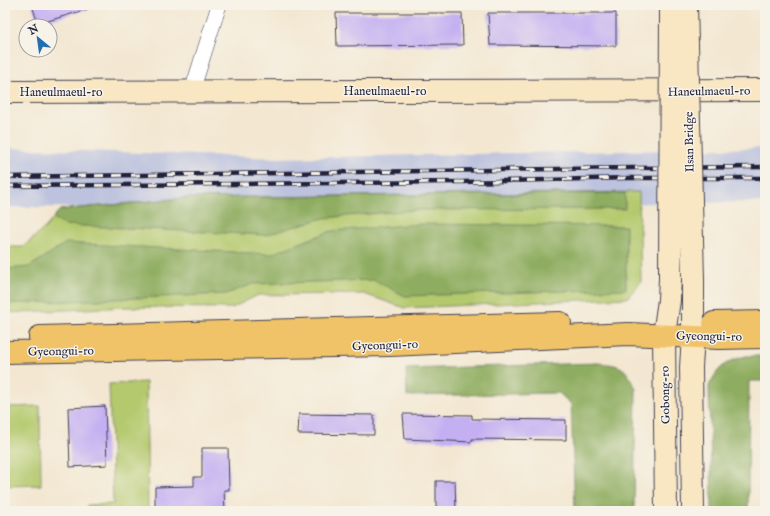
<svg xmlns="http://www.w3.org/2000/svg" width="770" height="516" viewBox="0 0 770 516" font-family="'IM FELL English',serif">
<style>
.industrial{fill:#bdc3de}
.green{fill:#b4c96d;stroke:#6b7654}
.forest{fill:#8fad60;stroke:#58684e}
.building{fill:#c3aff2}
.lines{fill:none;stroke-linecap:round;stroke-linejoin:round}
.minor-casing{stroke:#414052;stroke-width:16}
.secondary-casing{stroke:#414052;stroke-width:24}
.primary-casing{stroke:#414052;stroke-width:24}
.minor{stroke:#fff;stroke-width:15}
.secondary{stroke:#f9e7c3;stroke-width:22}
.primary{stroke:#f0c369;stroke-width:22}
.rail-casing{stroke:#22223b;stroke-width:4.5}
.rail{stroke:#f7f3e8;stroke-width:3;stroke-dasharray:9;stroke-linecap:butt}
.secondary-bridge-casing{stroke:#414052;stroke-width:24;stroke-linecap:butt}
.secondary-bridge{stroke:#f9e7c3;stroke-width:22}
.labels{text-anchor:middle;stroke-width:3;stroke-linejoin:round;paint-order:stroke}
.street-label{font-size:12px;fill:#22223b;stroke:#f7f3e8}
</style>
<rect width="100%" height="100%" fill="#f7f3e8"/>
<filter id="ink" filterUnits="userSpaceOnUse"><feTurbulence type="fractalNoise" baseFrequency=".025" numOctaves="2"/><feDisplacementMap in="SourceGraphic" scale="8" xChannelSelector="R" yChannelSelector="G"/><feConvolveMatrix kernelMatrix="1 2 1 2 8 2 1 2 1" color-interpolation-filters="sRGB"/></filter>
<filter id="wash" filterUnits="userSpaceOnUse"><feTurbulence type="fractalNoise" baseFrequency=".012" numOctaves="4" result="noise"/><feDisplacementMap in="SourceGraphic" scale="16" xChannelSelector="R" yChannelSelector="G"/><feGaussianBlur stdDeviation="0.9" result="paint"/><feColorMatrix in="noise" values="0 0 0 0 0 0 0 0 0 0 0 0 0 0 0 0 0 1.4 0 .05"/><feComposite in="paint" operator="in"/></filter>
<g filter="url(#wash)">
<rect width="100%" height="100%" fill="#f3e7d1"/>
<path class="industrial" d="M5,148L278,158L765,148V202L168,208L5,207Z"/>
<path class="green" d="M639,192L641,282L627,298L405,308L364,294L258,295L232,308L125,307L5,313V247H23L46,227L60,210L184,198Z
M146,382L148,511H87V505L113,504L109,384Z
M40,406L41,485L5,486V407Z"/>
<path class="forest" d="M625,193V209L414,210L324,218L265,235L64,225L53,218L60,210L184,198Z
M420,224L626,226V289L405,296L374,280L253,284L226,294L5,304V269L29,267L66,243L271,254L331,231Z
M746,356H765V381H749L748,511H712L709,386C719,366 725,362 746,356Z
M597,363C621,365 625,365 636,389L634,511H575L571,404L559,393L407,396L406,369Z"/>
<g id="blocks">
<path class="building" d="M32,5H90L91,8L38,24Z
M336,13H462L463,45L337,46Z
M488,13H616V46L490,45Z
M105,406L107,465L70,467L68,408Z
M299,414L374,415V435L298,434Z
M403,414L472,415V419L566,420V440L472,439V442L405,439Z
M202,448H228L229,490H224L225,511H155V487L194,486V477H202Z
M436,481H455L456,511H436Z"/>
</g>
</g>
<g filter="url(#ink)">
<use href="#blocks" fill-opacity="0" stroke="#414052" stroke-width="1"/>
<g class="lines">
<g class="minor-casing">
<path id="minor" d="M192,91L219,5"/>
</g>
<g class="secondary-casing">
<path id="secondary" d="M5,92L765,90
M666,511L664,335L669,300L670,279
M693,511L691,367L693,337V279"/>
</g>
<g class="primary-casing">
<path id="primary" d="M714,323L765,322
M40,337L560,323
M5,352L390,345L628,334L719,338L765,337"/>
</g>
<use href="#minor" class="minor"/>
<use href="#secondary" class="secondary"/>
<use href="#primary" class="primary"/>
<g class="rail-casing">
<path id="rail" d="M5,177L633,168L765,167
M5,186L462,182L629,178H765"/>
</g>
<use href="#rail" class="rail"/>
<g class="secondary-bridge-casing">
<path id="secondary-bridge" d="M686,5L693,279
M670,279L671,5"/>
</g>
<use href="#secondary-bridge" class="secondary-bridge"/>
</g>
</g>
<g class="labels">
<g class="street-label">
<text x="385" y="95">Haneulmaeul-ro</text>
<text transform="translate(709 91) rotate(-1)" y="4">Haneulmaeul-ro</text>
<text x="61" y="96">Haneulmaeul-ro</text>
<text transform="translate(689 142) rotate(-91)" y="4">Ilsan Bridge</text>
<text transform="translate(709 336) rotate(1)" y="4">Gyeongui-ro</text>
<text transform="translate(385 345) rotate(-2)" y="4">Gyeongui-ro</text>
<text transform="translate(61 351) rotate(-1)" y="4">Gyeongui-ro</text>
<text transform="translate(665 395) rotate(-91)" y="4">Gobong-ro</text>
</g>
</g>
<rect width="770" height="516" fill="none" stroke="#f7f3e8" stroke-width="20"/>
<g transform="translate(38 38) rotate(331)"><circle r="19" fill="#f7f3e8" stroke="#a29fa3"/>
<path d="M0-3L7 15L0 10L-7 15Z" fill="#1f6fb2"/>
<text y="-6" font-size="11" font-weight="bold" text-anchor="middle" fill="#22223b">N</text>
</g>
</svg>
